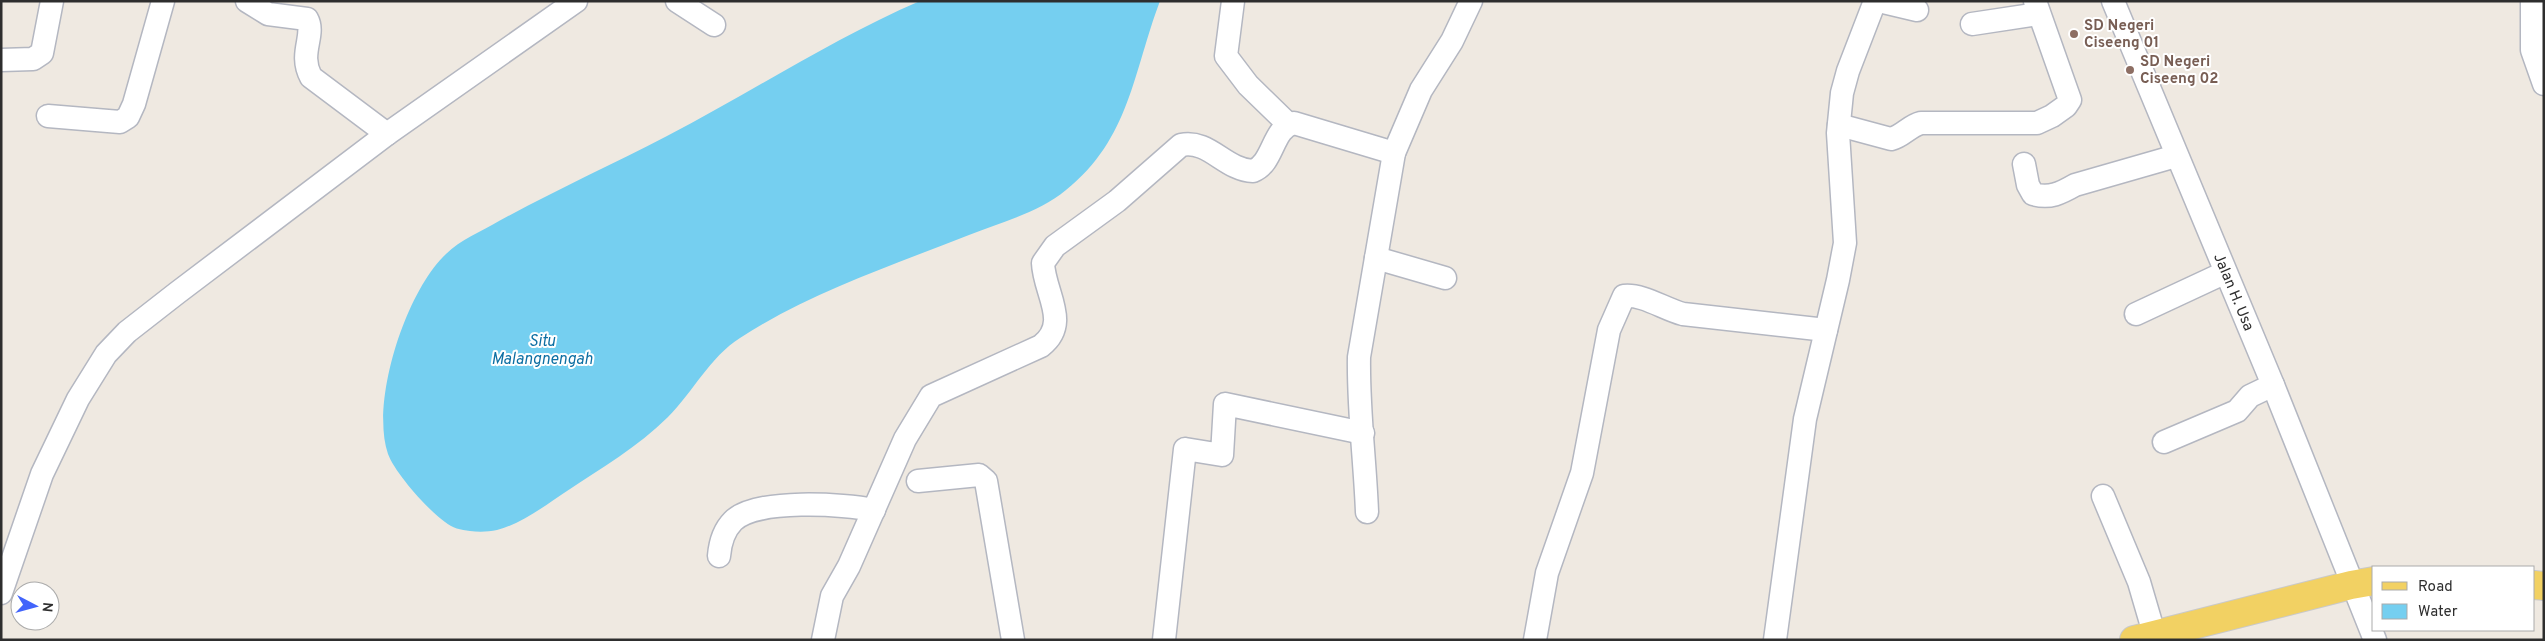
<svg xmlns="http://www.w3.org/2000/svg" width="2545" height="641" viewBox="0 0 2545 641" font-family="Overpass,sans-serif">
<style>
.water{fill:#75cff0}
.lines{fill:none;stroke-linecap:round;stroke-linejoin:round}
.minor-casing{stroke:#b4b7c1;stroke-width:25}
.major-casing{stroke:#c9c9c9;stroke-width:30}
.minor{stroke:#fff;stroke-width:22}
.major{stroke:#f2d163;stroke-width:28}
.education-dot{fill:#8d6e63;stroke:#fff;stroke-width:2}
.labels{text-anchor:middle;stroke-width:4;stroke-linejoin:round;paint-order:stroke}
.education-label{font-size:15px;font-weight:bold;fill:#785e54;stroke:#fff;text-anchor:start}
.street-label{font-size:15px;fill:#2e2e2e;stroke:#fff}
.water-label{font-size:16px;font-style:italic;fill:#0d6fa3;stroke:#fff}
</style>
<rect width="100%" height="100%" fill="#efe9e1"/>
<path class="water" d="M920,1H1160C1133,72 1130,139 1066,190C1038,213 1001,222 969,235C893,265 809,293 740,338C710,357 693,392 668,417C638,447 601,468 567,491C546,505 521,524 497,530C488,532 478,532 470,531C461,530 452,528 445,522C428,510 395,473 388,454C370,402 406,291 446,254C460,240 482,231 499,221C554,191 611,165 667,136C752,92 832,39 920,1Z"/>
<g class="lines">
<g class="minor-casing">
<g id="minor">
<path d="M247,1L268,14L307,19C316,35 298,53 311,77L387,134"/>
<path d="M677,1L714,25"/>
<path d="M1233,1L1226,56L1248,85L1288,124"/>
<path d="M1879,1L1917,10"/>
<path id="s1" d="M2113,1L2273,385L2375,640"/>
<path d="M2532,1V50L2544,84"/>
<path d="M1972,24L2038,14"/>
<path d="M1,60L33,59L42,53L52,1"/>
<path d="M48,116L120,122L128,117L134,104L163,1"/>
<path d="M1839,125L1891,139C1903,136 1909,126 1921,123H2037L2052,116L2066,106L2070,100L2035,1"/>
<path d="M2024,164L2028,185L2033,194C2050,199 2061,193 2075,185L2176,156"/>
<path d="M1376,258L1445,278"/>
<path d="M2136,314L2224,273"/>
<path d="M2164,442L2237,411L2250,396L2273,385"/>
<path d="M918,481L979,475L986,481L1013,640"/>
<path d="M2103,496L2139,582L2156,640"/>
<path d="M1367,512C1365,460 1358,409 1359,357L1394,153L1421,90L1452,41L1471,1"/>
<path d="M719,556C720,544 723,531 733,521C756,498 844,504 874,510"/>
<path d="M1,593L42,474L78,399L106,354L127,332L177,293L387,134L576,1"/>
<path d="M823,640L832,596L849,566L905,439L931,396L1041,346C1071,323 1044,293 1043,263L1055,246L1117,201L1181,145C1209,139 1225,170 1253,171C1274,163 1272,128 1294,123L1394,153"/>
<path d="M1164,640L1185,449L1222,455L1225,404L1363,433"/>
<path d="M1535,640L1547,573L1582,473L1609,330L1624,296C1643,294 1664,309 1683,314L1826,330"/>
<path d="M1775,640L1805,419L1838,280L1845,243L1838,133L1842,93L1848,71L1875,1"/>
</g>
</g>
<g class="major-casing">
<path id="major" d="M2534,585L2544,586
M2134,640L2351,585L2374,581"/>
</g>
<use href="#minor" class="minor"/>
<use href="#major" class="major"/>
</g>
<g class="education-dot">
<circle cx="2074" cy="34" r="5"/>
<circle cx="2130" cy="70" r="5"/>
</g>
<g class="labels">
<g class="education-label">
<text x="2084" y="30">SD Negeri<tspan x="2084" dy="17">Ciseeng 01</tspan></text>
<text x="2140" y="66">SD Negeri<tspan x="2140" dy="17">Ciseeng 02</tspan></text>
</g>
<g class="street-label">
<text dy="5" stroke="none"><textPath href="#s1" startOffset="315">Jalan H. Usa</textPath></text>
</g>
<g class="water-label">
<text x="542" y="346">Situ<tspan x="542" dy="18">Malangnengah</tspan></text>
</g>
</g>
<rect width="2545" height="641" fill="none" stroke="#2e2e2e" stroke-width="5"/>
<rect x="2372" y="566" width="162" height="65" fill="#ffffff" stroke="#ababab"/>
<rect x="2382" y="582" width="25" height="8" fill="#f2d163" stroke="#ababab"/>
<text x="2418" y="591" font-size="15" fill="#2e2e2e">Road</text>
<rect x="2382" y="604" width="25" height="15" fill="#75cff0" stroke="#ababab"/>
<text x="2418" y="616" font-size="15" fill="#2e2e2e">Water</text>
<g transform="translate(35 606) rotate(96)"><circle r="24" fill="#ffffff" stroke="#ababab"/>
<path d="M0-4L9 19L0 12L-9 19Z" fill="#4264fb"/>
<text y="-8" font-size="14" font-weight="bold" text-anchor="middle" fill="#2e2e2e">N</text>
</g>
</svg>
